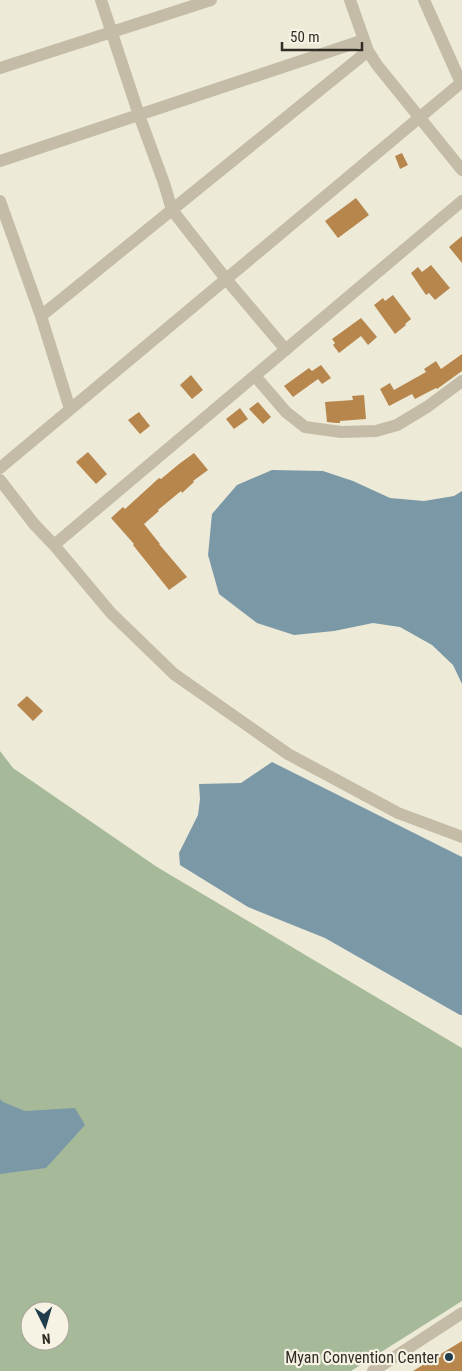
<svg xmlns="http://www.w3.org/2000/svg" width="462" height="1371" viewBox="0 0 462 1371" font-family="'Roboto Condensed',sans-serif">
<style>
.green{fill:#a6ba9a;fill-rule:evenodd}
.water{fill:#7b98a7}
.building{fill:#b7864c}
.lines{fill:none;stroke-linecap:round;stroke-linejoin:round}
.minor{stroke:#c4bca6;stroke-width:12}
.poi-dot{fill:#213d4d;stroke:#f6f3e4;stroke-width:2}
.labels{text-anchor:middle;stroke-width:4.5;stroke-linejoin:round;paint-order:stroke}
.poi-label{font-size:16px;fill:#312d26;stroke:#f6f3e4;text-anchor:end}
</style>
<rect width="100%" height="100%" fill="#edead8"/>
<path class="green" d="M0,751L13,768L157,867L462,1048V1301L351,1371H0ZM30,1311H60V1341H30Z"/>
<path class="water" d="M272,470L323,471L353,481L390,498L424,501L454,496L462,491V684L453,665L432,645L400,627L373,623L334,631L294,635L257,623L219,594L208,555L212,514L237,485Z
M272,762L462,857V1015H460L325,938L248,907L180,865L179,853L198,815L200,799L199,784L241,783Z
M0,1099L3,1102L25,1111L75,1108L85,1125L46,1168L0,1174Z"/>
<path class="building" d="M402,153L408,165L400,169L395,156Z
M356,198L369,215L338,238L325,221Z
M462,236V263L449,247Z
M431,265L450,288L435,300L429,293L426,295L411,273L418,267L422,272Z
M393,295L411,319L405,324L406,325L395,334L374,305L383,298L385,301Z
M361,318L377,337L368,345L361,336L339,353L333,345L335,343L332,339Z
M462,354V371L437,389L436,388L415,399L412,394L389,406L380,389L390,383L394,390L426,372L424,369L436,361L441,369Z
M321,365L331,378L322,384L318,379L293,397L284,386L309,368L312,371Z
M191,375L203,390L192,399L180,385Z
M364,395L366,419L340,421V423H336L327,422L325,402L353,400L352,396Z
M258,402L271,417L263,424L249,409Z
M240,408L248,419L234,429L226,419Z
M139,412L150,426L140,434L128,420Z
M88,452L107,474L96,484L76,462Z
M194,453L208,470L193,481L194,482L182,493L181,491L158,510L159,511L144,524L160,544H159L187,577L169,590L133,545L134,544L111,518L123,507L125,509L159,478L161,479L179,464Z
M27,696L43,711L33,721L17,705Z
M462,1341V1371H413Z"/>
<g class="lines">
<path class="minor" d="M101,0L139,115L164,183L172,210L226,279L286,350
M350,0L368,51L377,65L462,170
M424,0L461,83
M0,68L211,0
M0,161L364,40
M0,201L41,316L70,409
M41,316L368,51
M255,376L286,412L305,427L341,432L376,431L397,425L427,407L462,381
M0,468L462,82
M0,480L34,524L54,545L111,613L174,674L288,754L398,813L462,837
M54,545L462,201
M373,1371L462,1313"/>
</g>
<circle class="poi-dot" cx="449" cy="1357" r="5"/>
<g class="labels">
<g class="poi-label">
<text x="439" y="1363">Myan Convention Center</text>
</g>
</g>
<g transform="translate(45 1326) rotate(175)"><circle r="24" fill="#f6f3e4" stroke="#a7a498"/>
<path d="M0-4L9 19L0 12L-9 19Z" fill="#213d4d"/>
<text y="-8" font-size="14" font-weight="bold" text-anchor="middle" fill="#312d26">N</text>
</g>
<path d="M282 42v8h80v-8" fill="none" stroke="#312d26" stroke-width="2.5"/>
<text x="290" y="42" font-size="15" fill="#312d26" stroke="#f6f3e4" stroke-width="4" paint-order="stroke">50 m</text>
</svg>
